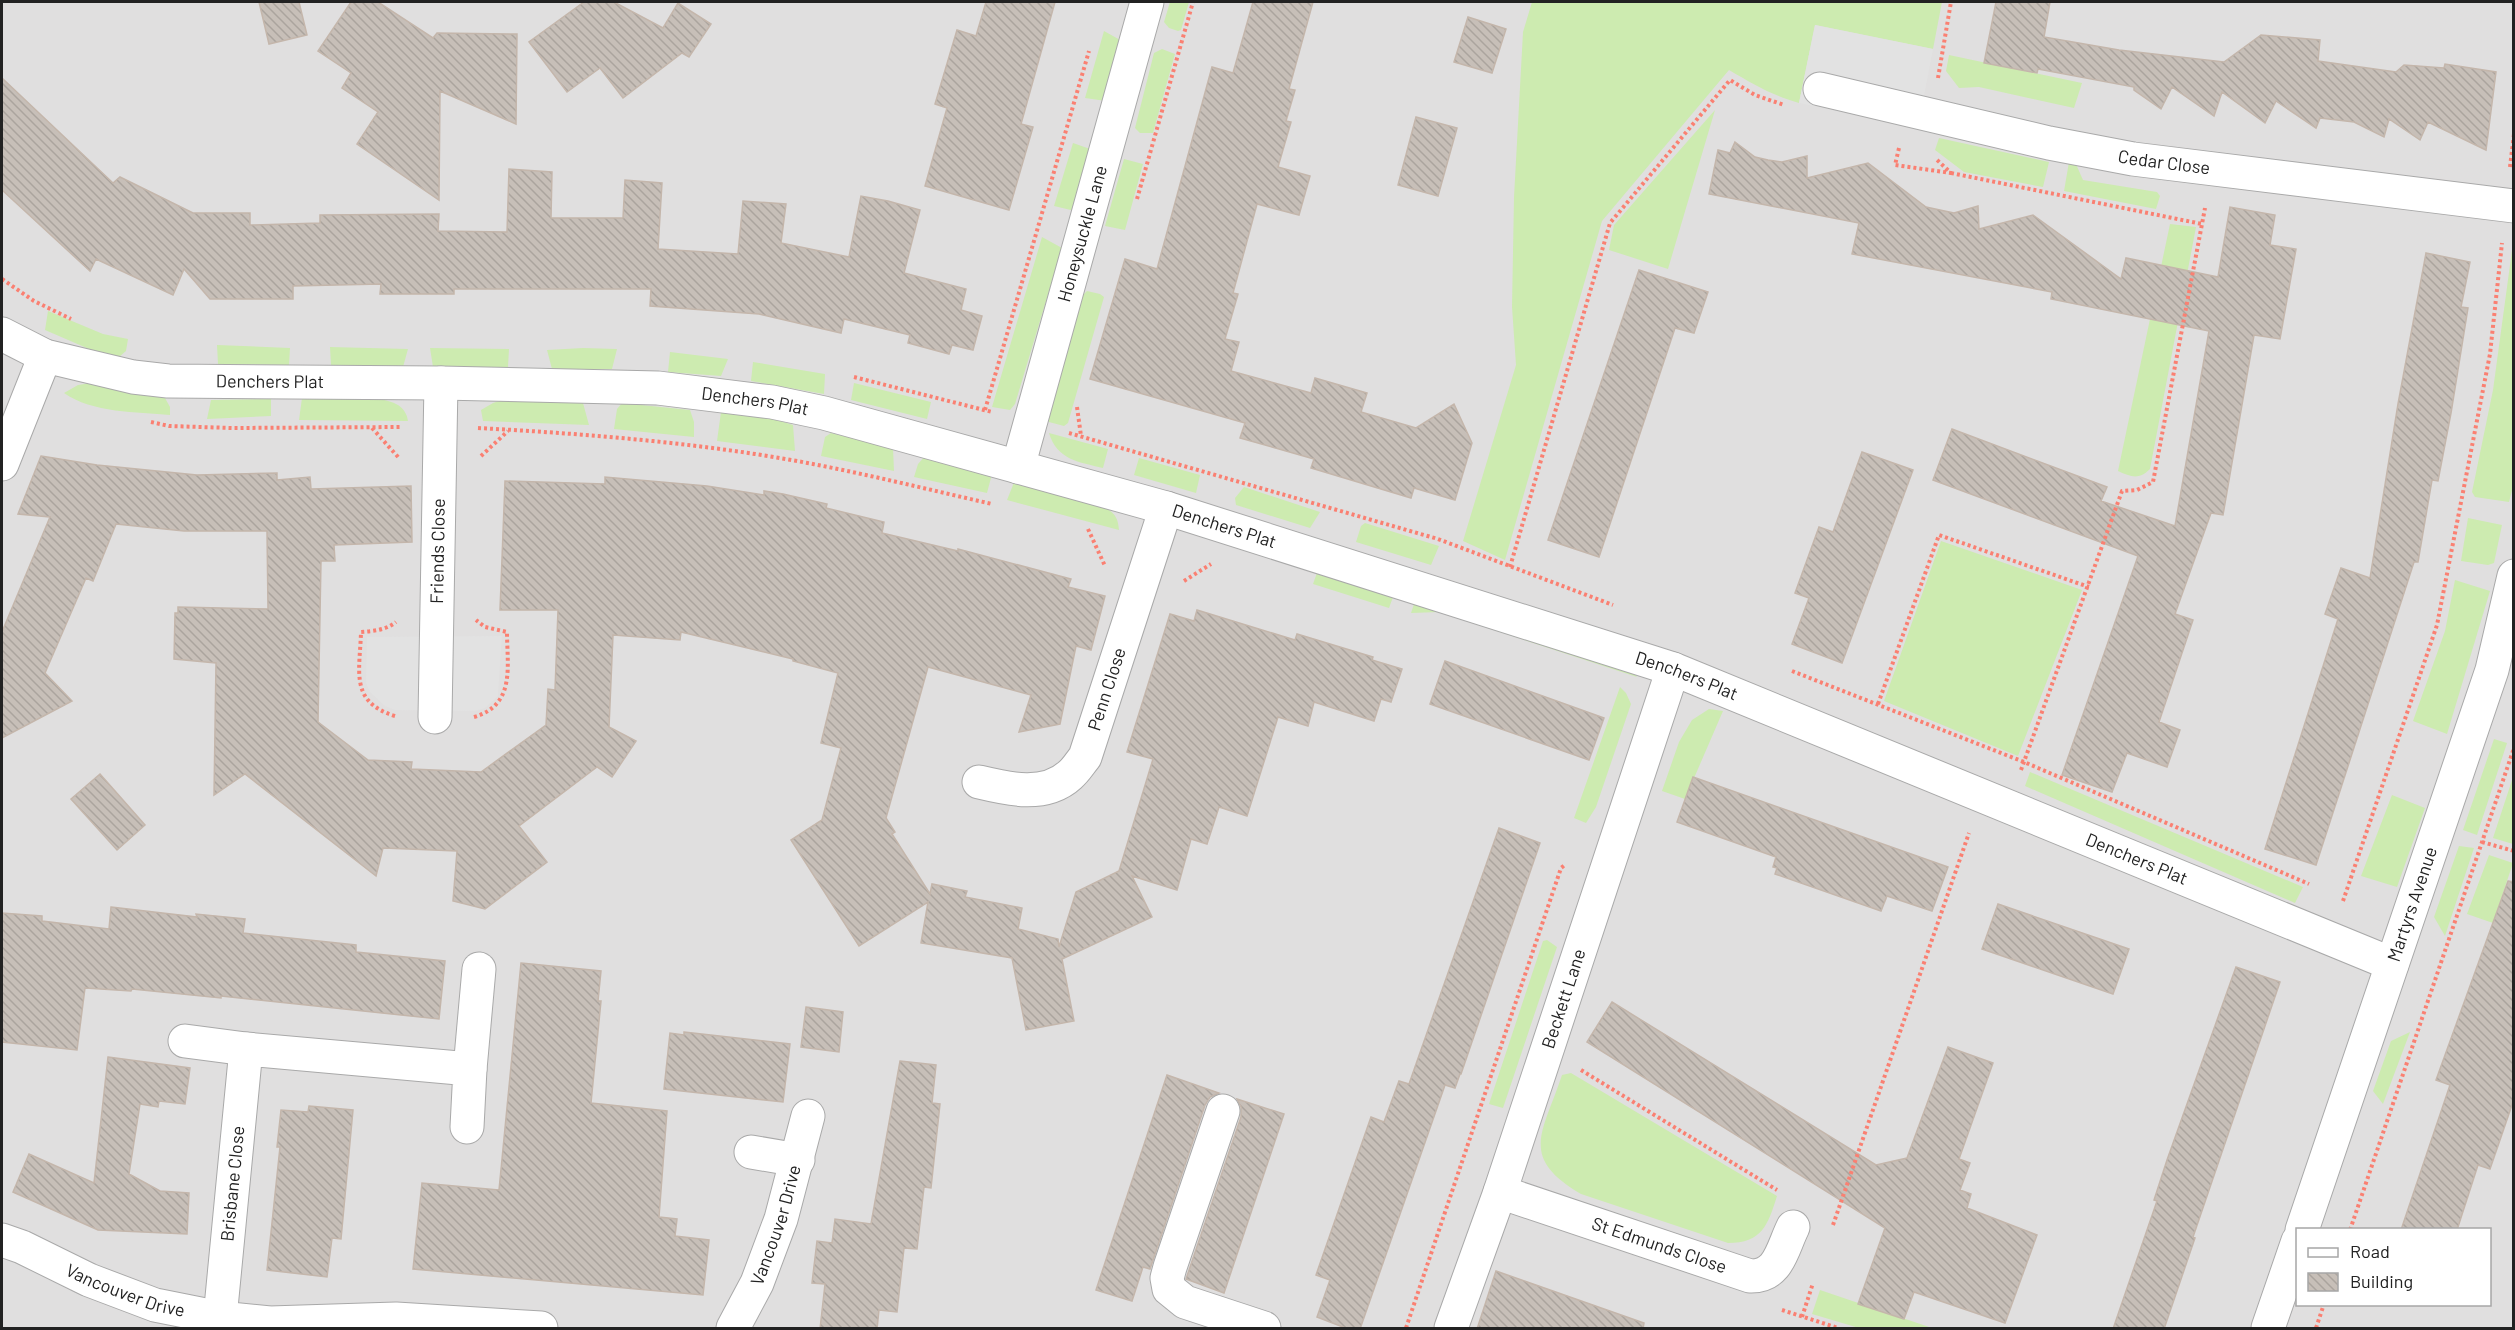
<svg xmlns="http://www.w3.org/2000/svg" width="2515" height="1330" viewBox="0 0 2515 1330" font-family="Barlow,sans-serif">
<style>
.residential{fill:#e0dfdf;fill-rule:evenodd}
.grass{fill:#cdebb0}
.parking{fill:#e2e2e2}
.building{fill:url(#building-back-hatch);stroke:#c4b6ab;stroke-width:1.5}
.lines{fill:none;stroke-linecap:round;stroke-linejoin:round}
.minor-casing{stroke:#a9a9a9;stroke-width:35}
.path{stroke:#fa8072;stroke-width:4;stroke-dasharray:3 3;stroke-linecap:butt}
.minor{stroke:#fff;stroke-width:33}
.labels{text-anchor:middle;stroke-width:4.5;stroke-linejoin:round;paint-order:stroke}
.street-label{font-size:18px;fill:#222;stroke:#fff}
</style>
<defs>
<pattern id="building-back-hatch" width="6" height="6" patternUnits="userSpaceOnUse" patternTransform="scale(1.5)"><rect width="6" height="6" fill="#c7bfb8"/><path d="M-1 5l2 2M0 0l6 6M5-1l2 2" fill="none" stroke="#aba49e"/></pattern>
</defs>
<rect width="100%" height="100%" fill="#f2efe9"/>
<path class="residential" d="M2,2H2513V1328H2ZM2298,1230H2490V1304H2298Z"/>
<path class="grass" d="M1170,2H1189L1181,30L1178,31L1169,28L1164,22Z
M1532,2H1942L1933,49L1815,25L1799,103C1771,95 1753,84 1729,70L1602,221L1505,560L1463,541L1516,365L1512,307L1514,197L1523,32Z
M1104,31L1122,41L1106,101L1085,98Z
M1162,49L1175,54L1153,133H1140L1135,128L1154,53Z
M1949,55L2082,83L2074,108L1979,87L1959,88L1946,71Z
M1715,110L1668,269L1609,250L1614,225Z
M1939,138L2049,162L2043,187L1964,172L1935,150Z
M1073,143L1093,150L1075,211L1054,206Z
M1124,159L1143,164L1125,230L1105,226Z
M2069,162H2075L2083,180L2157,192L2160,196L2156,209L2064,191Z
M2170,224L2196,227L2150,469C2139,480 2131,477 2118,471Z
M1042,237L1062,248L1015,404L1010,410L992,407Z
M2513,243L2514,483L2509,502L2475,497L2472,492L2493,390Z
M1087,291L1100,294L1104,297L1068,423L1064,426L1049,422L1046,418L1083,295Z
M48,311L103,334L128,339L126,351L119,357L89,349L45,330Z
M217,345L290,348L289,365L218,364Z
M330,347L408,349L403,367L331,365Z
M430,348L509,349L508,367H433Z
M583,348L617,349L612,369H552L547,350Z
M670,352L728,359L721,376L668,372Z
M753,362L825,374L824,394L751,381Z
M91,383L107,388L165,398L170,407V415C137,412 92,413 64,393L78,385Z
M854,383L931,402L927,419L851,400Z
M302,398C326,398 378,393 398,405C404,409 407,414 408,421L299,420Z
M271,399V416L207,419L211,400Z
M505,399L583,403L589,425L483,421L481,410L493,403Z
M622,403L690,410L694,422V437L614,429L617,409Z
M721,412L771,418L793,425L795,451L717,441Z
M831,433L893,448L894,471L821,456L825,437Z
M1049,433L1108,449L1103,468C1079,462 1057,460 1049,433Z
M925,456L992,474L987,493L914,477L918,464Z
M1139,458L1200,475L1196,493L1134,475Z
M1015,480L1106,508C1116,514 1118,519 1119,530L1007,500Z
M1244,487L1320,512L1310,528L1236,505L1235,498Z
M2468,518L2502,525L2494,563L2488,565L2461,561Z
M1365,523L1439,546L1431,565L1356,542L1361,526Z
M1941,541L2082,590L2018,756L1884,701Z
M1318,570L1393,597L1389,608L1313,584Z
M2455,580L2490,591L2447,734L2413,721L2445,631Z
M1415,601L1629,667L1637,677L1439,612L1411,613Z
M1620,687L1626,693L1631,704L1596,807L1586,823L1574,818Z
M1709,709L1723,711L1685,799L1662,791L1679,742L1692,720Z
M2494,739L2507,743L2477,835L2463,830Z
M2030,772L2303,887L2295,903L2025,786Z
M2513,777V844L2493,838Z
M2392,795L2425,808L2397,887L2361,876Z
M2459,846L2474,848L2445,936L2434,917Z
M2489,855L2513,863L2493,923L2467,914Z
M1547,940L1557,947L1503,1108L1489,1104L1543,941Z
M2410,1032L2383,1104L2373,1091L2391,1041Z
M1571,1073L1777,1196C1768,1225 1762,1243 1728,1243L1581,1194C1518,1157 1543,1133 1562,1075Z
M1820,1290L1932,1328H1859L1812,1314Z"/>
<path class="parking" d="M1815,25L1933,49L1918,127L1799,103Z
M502,636L498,696L485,708L475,711L395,710L385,706L370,692L366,683L367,637Z"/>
<path class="building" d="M259,2H299L307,35L269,44Z
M351,2H378L433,38L437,33L517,34L516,124L440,91L439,200L357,144L378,112L342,88L351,73L318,51Z
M584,2H614L663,28L678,3L711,24L689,57L682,53L623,98L600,68L567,92L529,42Z
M986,2H1055L1021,124L1033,127L1009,210L925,186L947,108L935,104L957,30L976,36Z
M1253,2H1313L1289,89L1295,90L1286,121L1291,122L1278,167L1310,176L1299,215L1257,204L1233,293L1238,294L1225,339L1239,342L1231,371L1311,393L1315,378L1367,393L1361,412L1416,428L1454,404L1472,443L1455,500L1414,488L1411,498L1311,468L1314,459L1240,438L1245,423L1090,379L1125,259L1157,269L1212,67L1233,73Z
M1996,2H2050L2044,37L2119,50L2224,62L2261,35L2320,40L2318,61L2396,72L2404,65L2444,68L2445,64L2496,72L2486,150L2428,122L2420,140L2389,119L2384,137L2354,122L2320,118L2316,128L2276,101L2265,123L2222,92L2214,116L2172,87L2161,109L2134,90V87L2038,69L2037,73L1984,63Z
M1468,17L1506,29L1492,73L1454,62Z
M2,78L113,183L120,177L193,213H250V225L320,223V215L439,214L438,231L507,232L509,169L552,172L551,218H623L625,180L662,183L658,249L738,254L743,201L786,204L781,243L849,257L861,196L888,201L920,210L904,273L966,289L961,310L982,316L973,350L952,345L949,354L908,343L910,335L844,319L841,333L759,314L650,306L651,289H454V294H380L381,284L293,286V299H210L184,269L173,295L96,259L90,271L2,190Z
M1416,117L1457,128L1438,196L1398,185Z
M1735,142L1755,157L1768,160L1782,162L1807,156V178L1868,163L1926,207L1954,213L1978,206L1979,229L2033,215L2121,279L2126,258L2218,277L2230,207L2275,215L2270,245L2296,249L2280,339L2254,335L2223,515L2211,513L2175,614L2193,620L2159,722L2180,730L2167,767L2127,753L2112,792L2062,775L2138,556L1933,480L1952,429L2107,487L2101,501L2175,526L2209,331L2051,299L2052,292L1852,254L1859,223L1709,194L1718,150L1730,153Z
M2426,253L2470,262L2461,307L2468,308L2451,413L2438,481L2432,480L2418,562H2414L2316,865L2265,849L2338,619L2325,614L2341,568L2370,578L2398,404Z
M1639,270L1708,292L1694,333L1675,328L1599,557L1548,540Z
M1862,452L1913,470L1842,663L1792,644L1809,598L1795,593L1819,527L1833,532Z
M41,456L97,465L197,475L277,473V480L310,477L311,489L411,486L412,542L334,545L335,561H321L318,722L368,760L412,762L411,769L481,772L546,725L548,689L555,690L558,610H500L505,481L605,484V477L707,486L764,495V491L783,494L827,504L826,508L884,522L882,533L958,551V549L1071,579L1068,587L1105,596L1091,650L1076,646L1060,724L1019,732L1031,695L928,667L886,818L895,832L892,834L930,894L932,884L967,891L965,897L1022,908L1018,929L1058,939L1059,947L1076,892L1119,871L1153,759L1127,752L1170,614L1194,621L1197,610L1295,640L1297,634L1373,657L1372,660L1402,669L1391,702L1381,699L1374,721L1314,702L1308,726L1278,717L1247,816L1219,807L1207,844L1191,839L1177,890L1132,876L1152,917L1062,959L1074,1021L1026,1030L1012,958L921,943L928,902L859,946L791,840L822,820L841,748L821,743L838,673L793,661V659L681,632L680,640L613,635L609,727L636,741L612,777L597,767L519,826L547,862L485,909L453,901L457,851L383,848L376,876L245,774L214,795L216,663L174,659L175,613H178V607L268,609L267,531H184L116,524L93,581L86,578L45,673L72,701L2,738V632L50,517L18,514Z
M1445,661L1604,718L1589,760L1430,704Z
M100,774L145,825L117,850L71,799Z
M1693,777L1948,867L1932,911L1887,896L1881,911L1775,874L1777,868L1773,867L1776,857L1677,822Z
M1499,828L1540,843L1461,1074H1460L1455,1088L1445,1085L1360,1329H1348L1317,1317L1330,1280L1316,1275L1371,1117L1384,1122L1399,1081L1409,1084Z
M2508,881L2514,882V1099L2490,1169L2478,1165L2457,1230H2401L2450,1085L2436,1080Z
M1998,904L2129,949L2113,994L1982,949Z
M111,907L197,917L196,914L245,919L243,933L356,945V952L445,961L439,1019L221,996V998L132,989L131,991L85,988L77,1050L2,1042V913L42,916V921L109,929Z
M521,963L601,971L598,1001H601L591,1103L667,1111L659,1217L677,1219L675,1236L709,1240L703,1295L413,1269L422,1183L499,1190Z
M2236,967L2280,982L2193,1237L2195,1238L2164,1329H2113L2157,1201L2154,1200L2167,1160Z
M1612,1002L1876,1165L1907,1158L1948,1047L1993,1063L1959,1159L1970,1163L1960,1190L1971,1194L1967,1208L2037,1235L2005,1323L1914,1292L1904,1319L1858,1304L1885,1228L1587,1042Z
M806,1007L843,1012L839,1052L801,1047Z
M684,1032L790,1044L783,1102L664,1089L670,1033L684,1035Z
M108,1057L190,1068L185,1104L159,1101L158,1107L140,1104L129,1174L160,1191L189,1193L187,1234L98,1230L13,1192L29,1154L94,1183Z
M900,1061L936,1065L932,1103L940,1104L931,1188L924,1187L917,1249L904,1248L897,1312L879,1310L877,1329H820L825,1284L812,1283L817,1241L832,1243L835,1219L871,1224Z
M1167,1075L1219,1093L1210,1097L1205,1105L1150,1269L1143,1267L1132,1301L1096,1290Z
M1237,1099L1284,1114L1224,1293L1186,1279L1241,1117V1107Z
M309,1106L353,1110L341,1239L332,1238L327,1277L267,1270L280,1147H277L281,1110L308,1112Z
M1496,1271L1644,1323L1643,1329H1477Z"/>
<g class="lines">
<g class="minor-casing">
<g id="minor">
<path id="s1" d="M1820,89L2049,143L2133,159L2514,206"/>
<path id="s2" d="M2,334L45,356L133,377L168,381L441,383L658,388L772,402L824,413L1166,508L1673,669L2392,964"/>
<path d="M2,464L45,356"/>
<path id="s3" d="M1018,467L1147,2"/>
<path id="s4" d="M435,717L441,383"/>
<path id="s5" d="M979,782C1008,789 1045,798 1070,775C1076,770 1080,763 1085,757L1166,508"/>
<path d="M185,1041L246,1049"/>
<path d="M470,1069L479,969"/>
<path d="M1223,1111L1170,1267L1167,1278L1169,1289L1185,1302L1264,1328"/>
<path d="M751,1152L798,1160"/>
<path id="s6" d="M1500,1192L1750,1276C1779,1277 1782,1249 1793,1227"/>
<path id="s7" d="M2302,1230L2492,670L2514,576"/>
<path id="s8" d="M2,1240L22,1247L89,1280L155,1305L220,1318L270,1323L396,1319L541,1328"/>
<path id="s9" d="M220,1318L246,1049L470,1069L467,1127"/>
<path id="s10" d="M733,1328L757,1283L781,1219L808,1116"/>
<path id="s11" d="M1451,1328L1500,1192L1673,669"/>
<path d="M2268,1328L2298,1241"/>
</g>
</g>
<path class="path" d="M1938,78L1951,2
M1899,148L1895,165L1951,173L1936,159
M2510,167L2514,134
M1951,173L2202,224L2205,208
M1137,199L1193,2
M2,279L34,301L71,319
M854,377L992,412
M1077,407L1081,436
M985,410L1089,51
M151,422L169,426L232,428L401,427
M372,428L399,458
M478,428C571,433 663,440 755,454C835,466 913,486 992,504
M1069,433L1438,539L1613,605
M481,456L508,431
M1088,529L1105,566
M1510,567L1610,223L1730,80L1755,95L1784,105
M1184,581L1211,564
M1792,671L2024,762L2309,884
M1878,704L1939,535L2089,587
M395,716C349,702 360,671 361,632C374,631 386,630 396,622
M474,717C516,705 507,666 507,632L485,627L476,620
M2021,770L2122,491L2137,490L2153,482L2202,224
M2482,842L2514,851
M2343,901L2437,625L2490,354L2502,243
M1581,1070L1777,1190
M1833,1225L1969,833
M2350,1230L2514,748
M1782,1310L1838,1328
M1802,1317L1813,1283
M1406,1328L1561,868L1566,864
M2316,1328L2324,1304"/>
<use href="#minor" class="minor"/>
</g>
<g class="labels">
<g class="street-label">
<text dy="6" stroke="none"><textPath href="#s1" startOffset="352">Cedar Close</textPath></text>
<text dy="6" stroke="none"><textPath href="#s3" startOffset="242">Honeysuckle Lane</textPath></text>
<text dy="6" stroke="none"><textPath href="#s2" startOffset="276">Denchers Plat</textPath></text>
<text dy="6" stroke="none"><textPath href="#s2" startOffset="762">Denchers Plat</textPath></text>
<text dy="6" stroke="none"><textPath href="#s2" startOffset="1248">Denchers Plat</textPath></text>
<text dy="6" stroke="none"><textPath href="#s4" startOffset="166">Friends Close</textPath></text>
<text dy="6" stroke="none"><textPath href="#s2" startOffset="1734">Denchers Plat</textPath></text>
<text dy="6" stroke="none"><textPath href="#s5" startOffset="190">Penn Close</textPath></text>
<text dy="6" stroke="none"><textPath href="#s2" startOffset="2220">Denchers Plat</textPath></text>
<text dy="6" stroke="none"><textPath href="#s7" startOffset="344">Martyrs Avenue</textPath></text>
<text dy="6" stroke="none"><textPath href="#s11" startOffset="348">Beckett Lane</textPath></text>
<text dy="6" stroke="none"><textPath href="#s9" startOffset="135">Brisbane Close</textPath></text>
<text dy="6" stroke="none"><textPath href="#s10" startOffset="112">Vancouver Drive</textPath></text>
<text dy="6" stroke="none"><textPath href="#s6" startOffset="168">St Edmunds Close</textPath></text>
<text dy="6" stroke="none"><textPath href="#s8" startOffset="134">Vancouver Drive</textPath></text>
</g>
</g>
<rect width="2515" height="1330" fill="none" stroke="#222222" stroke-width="6"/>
<rect x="2296" y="1228" width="195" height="78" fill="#ffffff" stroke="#a7a7a7" stroke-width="1.5"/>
<rect x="2308" y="1248" width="30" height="9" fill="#ffffff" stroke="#a7a7a7" stroke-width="1.5"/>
<text x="2350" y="1258" font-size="18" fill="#222222">Road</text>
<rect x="2308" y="1273" width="30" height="18" fill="url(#building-back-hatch)" stroke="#a7a7a7" stroke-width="1.5"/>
<text x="2350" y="1288" font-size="18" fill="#222222">Building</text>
</svg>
